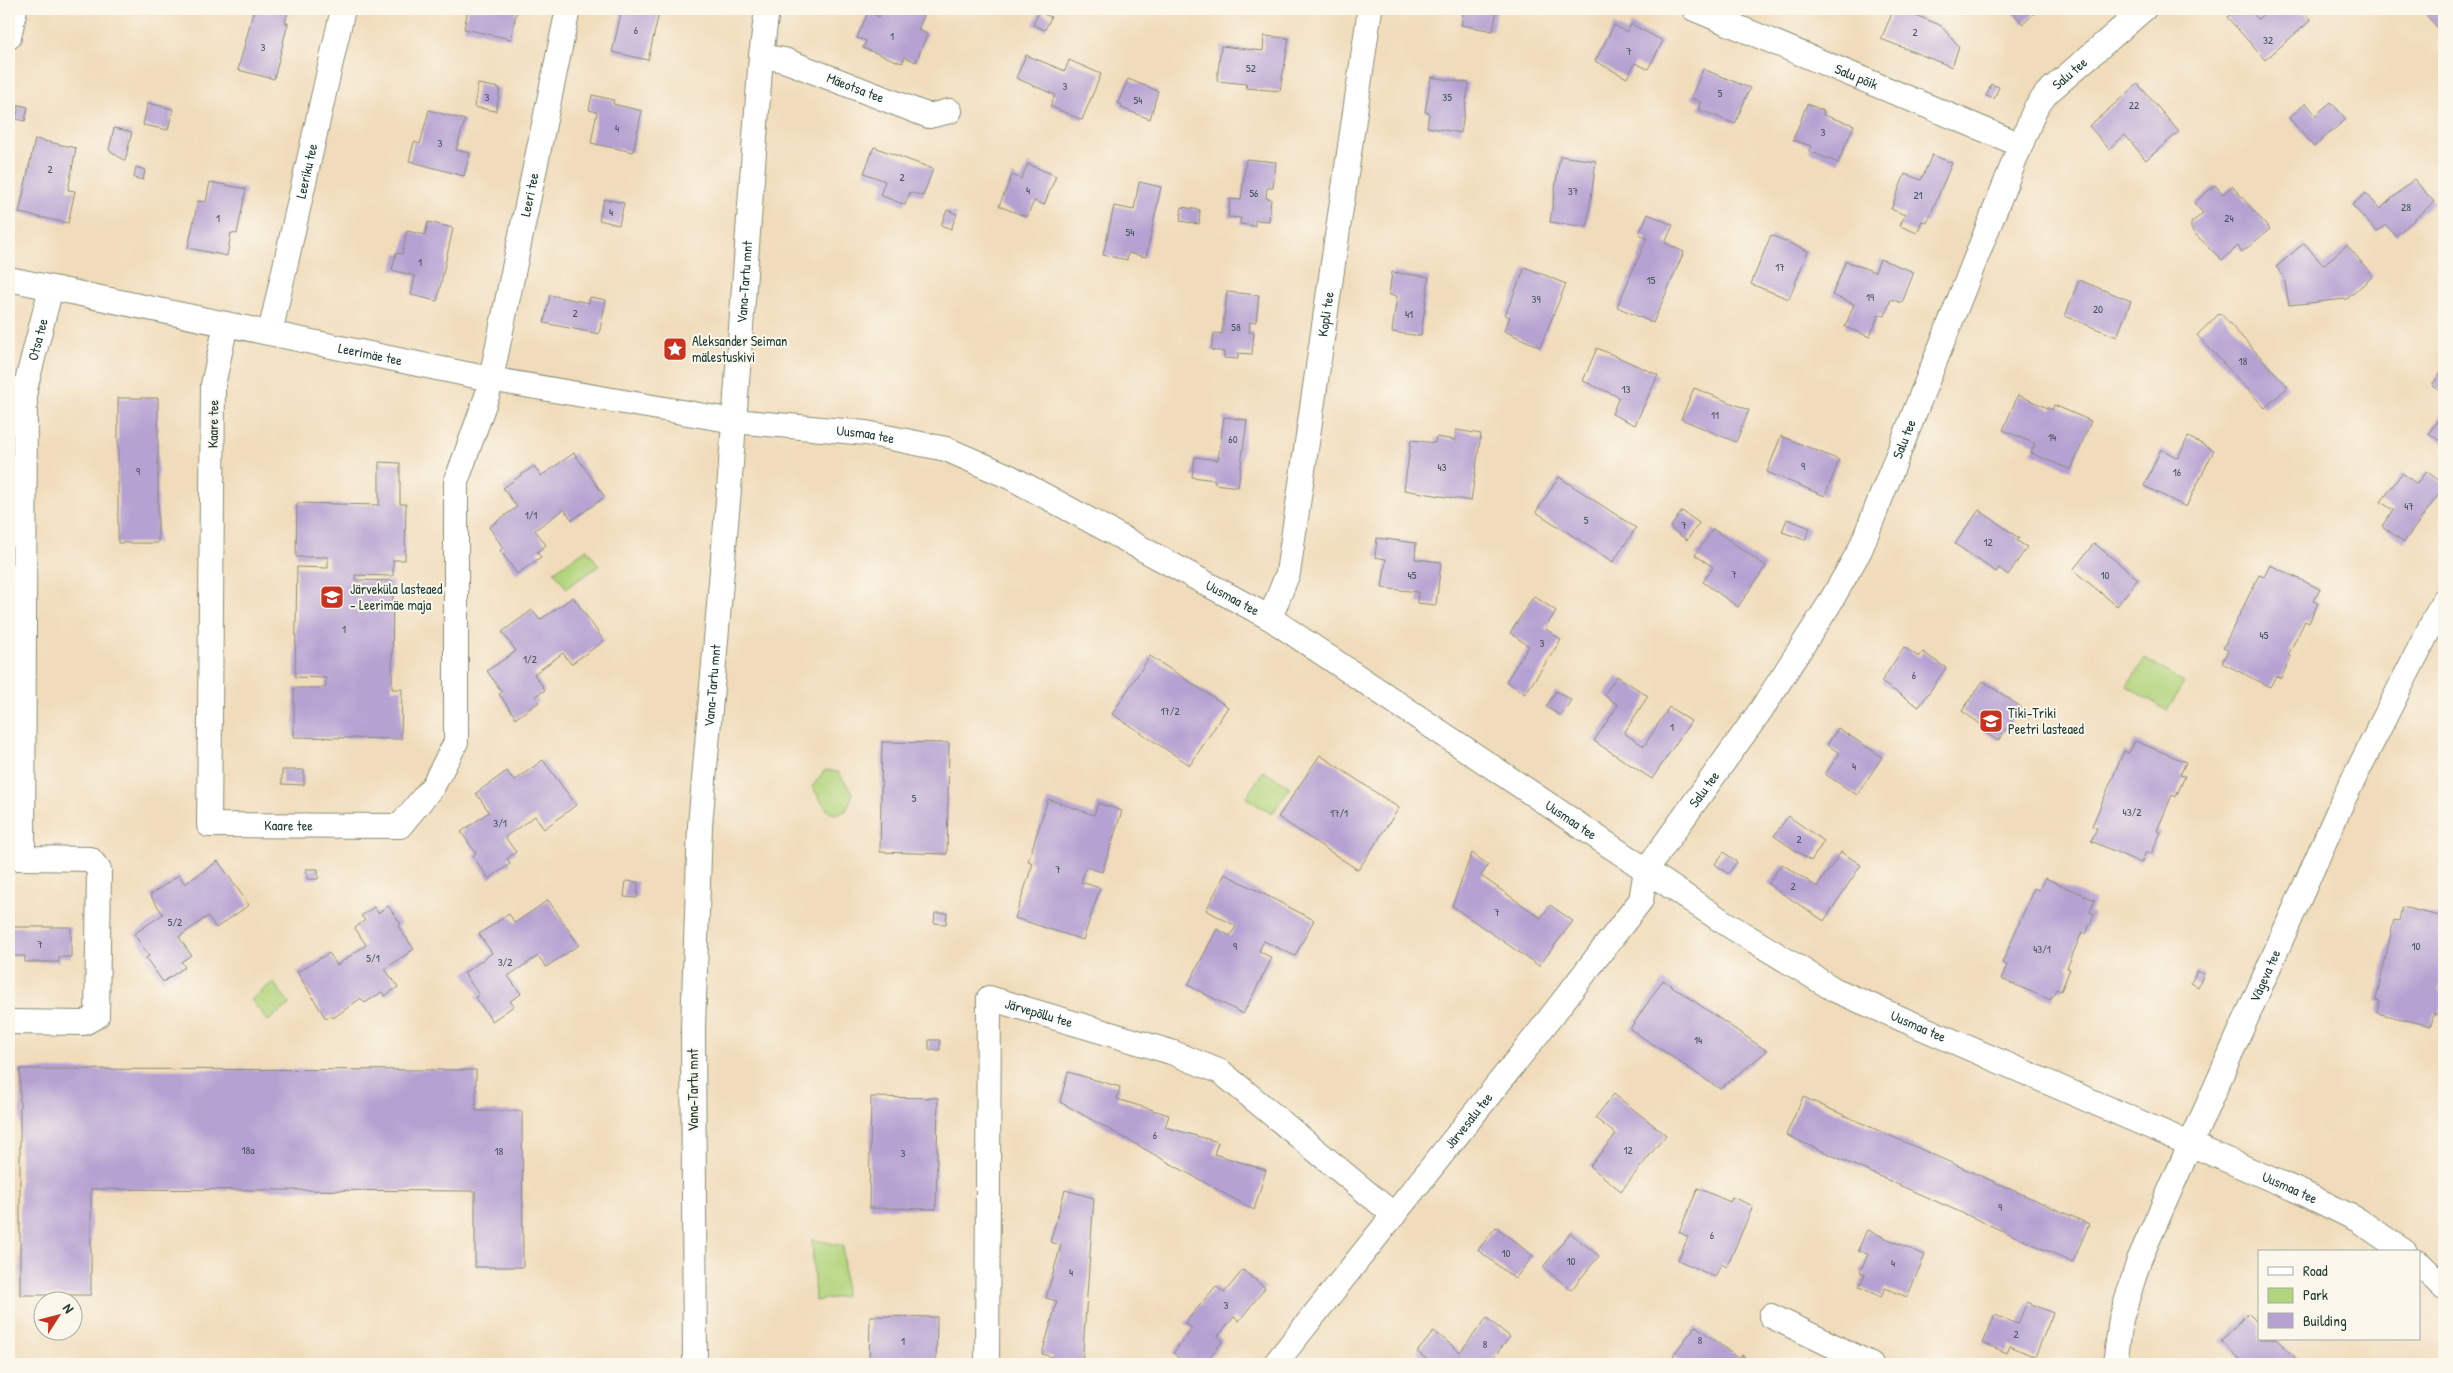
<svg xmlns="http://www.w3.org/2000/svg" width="2453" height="1373" viewBox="0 0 2453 1373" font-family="'Patrick Hand',sans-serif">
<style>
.green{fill:#b2d47c;stroke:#688858}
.building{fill:#b6a2d2}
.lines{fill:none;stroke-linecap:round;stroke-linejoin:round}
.minor-casing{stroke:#888c77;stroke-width:26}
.minor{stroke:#fff;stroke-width:24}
.labels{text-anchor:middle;stroke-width:4;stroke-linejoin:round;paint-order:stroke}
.number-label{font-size:11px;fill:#45565c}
.street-label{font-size:14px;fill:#1f3d34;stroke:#fbf7ec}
.poi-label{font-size:14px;fill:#1f3d34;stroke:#fbf7ec;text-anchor:start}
</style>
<rect width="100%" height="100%" fill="#fbf7ec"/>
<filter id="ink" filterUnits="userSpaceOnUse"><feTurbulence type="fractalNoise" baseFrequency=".02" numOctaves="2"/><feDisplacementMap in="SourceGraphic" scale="10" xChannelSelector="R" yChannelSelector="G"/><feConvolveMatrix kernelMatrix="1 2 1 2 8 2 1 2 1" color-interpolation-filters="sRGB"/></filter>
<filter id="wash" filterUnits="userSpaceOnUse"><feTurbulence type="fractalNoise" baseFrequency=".0096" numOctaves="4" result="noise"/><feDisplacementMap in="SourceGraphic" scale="20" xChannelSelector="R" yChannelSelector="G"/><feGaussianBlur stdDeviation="1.12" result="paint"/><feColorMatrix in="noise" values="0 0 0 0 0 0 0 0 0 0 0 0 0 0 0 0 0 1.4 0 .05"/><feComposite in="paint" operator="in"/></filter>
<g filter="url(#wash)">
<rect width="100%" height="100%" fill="#f0dcba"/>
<path class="green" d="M587,549L599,566L566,588L554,571Z
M2145,658L2184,683L2167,711L2127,686Z
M825,770L838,772L853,794L846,811L835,814L829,812L812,787Z
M1263,771L1290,787L1272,814L1246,798Z
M273,982L290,1004L268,1021L251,1000Z
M812,1239L843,1246L845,1296L815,1301Z"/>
<g id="blocks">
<path class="building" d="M254,9H279L288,11L285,23H288L274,79L238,70Z
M468,9H517L511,39L464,29Z
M622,9H660L648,60L612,52Z
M882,9H907L924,16L918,30L927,34L916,62L905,57L902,63L863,48L866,41L857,38L868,12L879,17Z
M1464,9H1497L1493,31L1461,25Z
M1894,9H1900L1940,25L1959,46L1952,67L1881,39Z
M2009,9H2039L2023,24Z
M2238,9H2249L2258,19L2269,9H2273L2279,15L2286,9H2301L2311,20L2265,60L2227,17Z
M2421,9H2444V35Z
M1039,12L1051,17L1045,30L1033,25Z
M1631,24L1663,41L1648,69L1635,63L1627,78L1595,61L1614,25L1627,32Z
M1264,36L1289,38L1280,91L1246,88L1247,84L1217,81L1221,46L1263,51Z
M1026,55L1065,71L1069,60L1101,74L1082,120L1050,106L1055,95L1016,78Z
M1703,69L1750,88L1735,124L1698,109L1701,102L1691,98Z
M1431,77L1469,83L1461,133L1427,127L1429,113L1425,112Z
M1128,79L1158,91L1150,119L1121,108L1122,105L1118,103Z
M478,84L500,88L496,111L474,107Z
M1991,84L1999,87L1994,99L1986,96Z
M2138,84L2179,132L2146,160L2125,135L2109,149L2089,126Z
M592,95L614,100L613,104L642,111L633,152L591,143L597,112L589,110Z
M2331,102L2346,119L2314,147L2289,118L2306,103L2316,115Z
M148,103L173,109L168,130L143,125Z
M1807,104L1824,111L1823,115L1854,125L1838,163L1809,151L1811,146L1793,140Z
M19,105L28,107L25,121L16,119Z
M429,110L465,120L456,150L470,153L464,176L409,161L414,142L420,144Z
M114,128L132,132L125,161L109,150Z
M35,139L76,148L68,190L75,191L68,223L19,213Z
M874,147L933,169L923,196L910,192L905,205L880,195L885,181L864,173Z
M1932,155L1952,163L1927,223L1922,221L1917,233L1900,226L1905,215L1891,209L1905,174L1921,180Z
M1560,156L1596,161L1587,227L1550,222Z
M1246,159L1276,162L1273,188H1267L1266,198L1271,199L1269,221L1255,220V226L1240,224L1241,218L1228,217L1230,199L1241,200Z
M1028,164L1056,176L1044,205L1034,201L1027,217L999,206L1012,175L1021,179Z
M136,167L145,170L143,180L134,178Z
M2414,179L2434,202L2396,236L2386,225L2377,232L2352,205L2366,193L2380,209Z
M210,182L246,189L237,234L231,233L227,256L188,248L198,201L206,202Z
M1139,182L1161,187L1146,257L1128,253L1127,260L1103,255L1114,206L1134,210Z
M2215,185L2223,194L2232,186L2270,229L2242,252L2238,246L2222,260L2193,232L2191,228V223L2203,213L2194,203Z
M604,199L624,203L619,225L599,220Z
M1182,207L1200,210L1199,224L1180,221Z
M947,210L957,214L951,229L941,225Z
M1648,214L1673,225L1665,243L1684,252L1653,323L1617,307L1647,238L1639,234Z
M428,222L453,228L437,301L411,295L415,276L392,270L396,253L402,254L407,231L425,235Z
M1771,235L1808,251L1789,299L1751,284Z
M2304,243L2323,265L2347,245L2373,276L2347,299L2289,305L2284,277L2276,267Z
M1880,259L1914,272L1902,303L1891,299L1885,316L1879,314L1870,337L1845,327L1854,304L1832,295L1846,261L1875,272Z
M1525,267L1566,284L1540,347L1504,331L1510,317L1505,315Z
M1392,272L1429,277L1421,336L1392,332L1397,296L1389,295Z
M2079,280L2131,301L2117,337L2065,316Z
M1227,292L1259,295L1256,322H1250L1249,332H1254L1252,354L1238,353V359L1224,358V352L1211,350L1214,333L1222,334Z
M550,295L589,303L590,297L606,300L599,334L544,323Z
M2220,313L2288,387L2265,408L2197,335Z
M1597,348L1658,375L1635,425L1612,414L1619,397L1583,381Z
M2444,367V393L2432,385Z
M1694,388L1749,410L1736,442L1681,419Z
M2018,395L2052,410L2054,405L2091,421L2071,470L2031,453L2035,444L2003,430Z
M118,398H158V543H118Z
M2444,410V443L2429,433Z
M1224,417L1247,420L1238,487L1215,484V480L1192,477L1195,457L1218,460Z
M1456,430L1481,434L1471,501L1404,490L1411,440L1435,443L1436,437L1455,440Z
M1781,436L1839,460L1825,496L1767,472Z
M2188,437L2214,450L2186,507L2144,486L2161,449L2178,458Z
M574,453L605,497L572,520L564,509L535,530L546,545L537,552L541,557L517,574L500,550L503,548L489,527L517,507L503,488L534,466L541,476Z
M379,462L400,463V504H406L405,560H393V576L355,575V580L393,581L392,689H402L401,739L294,737V688H325L326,678L295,677L297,567L328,568V557H296L297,503L379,505Z
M2426,471L2444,484V487L2404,542L2382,526L2393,510L2381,502L2402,473L2417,484Z
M1559,477L1636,528L1613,562L1536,512Z
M1979,510L2019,538L2017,541L2027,547L2008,575L1999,568L1996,572L1955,544Z
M1682,511L1699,523L1687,540L1670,528Z
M1787,519L1810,528L1805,540L1782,532Z
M1713,529L1766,566L1738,607L1703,582L1713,567L1695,555Z
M1377,538L1416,543L1415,559L1441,562L1436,605L1417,603L1418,592L1382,588L1386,559L1375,557Z
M2094,543L2138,579L2117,606L2073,570Z
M2270,565L2320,589L2314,601L2318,603L2309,623L2305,621L2288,655L2291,657L2281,678L2276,676L2270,687L2222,663L2228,650L2223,648L2259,575L2264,577Z
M1534,596L1556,611L1545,628L1561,640L1525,694L1506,681L1529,646L1510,633Z
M573,597L604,641L571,664L563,653L534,674L545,690L535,696L539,702L516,718L499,694L502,692L487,671L516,651L502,632L532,610L540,620Z
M1904,647L1919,657L1923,652L1946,668L1919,707L1881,682Z
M1150,656L1228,707L1190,765L1112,714Z
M1617,676L1648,696L1624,733L1644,746L1669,707L1691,721L1652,779L1594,741L1618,705L1604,695Z
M1983,681L2021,707L1998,741L1983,731L1986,728L1962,711Z
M1556,691L1571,700L1561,716L1546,707Z
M1838,728L1882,757L1857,795L1825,774L1840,753L1827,745Z
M2135,741L2186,762L2180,775L2185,776L2176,797L2172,795L2157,831L2161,832L2151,854L2146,852L2141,863L2091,841L2097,828L2092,826L2124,751L2129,753Z
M882,742L949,743L947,854L880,852Z
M1320,755L1399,808L1358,870L1278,817Z
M543,760L576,805L544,829L535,816L505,837L516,852L507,859L511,863L489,879L473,856L476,853L461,832L489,812L476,793L507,771L514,781Z
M282,770H304V785L282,784Z
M1048,799L1094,815L1098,803L1122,811L1102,872L1086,867L1081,882L1100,888L1083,940L1015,918L1033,863L1028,861Z
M1788,816L1824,841L1811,861L1774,836Z
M1724,852L1737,862L1728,874L1715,864Z
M1841,852L1861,865L1824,921L1768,884L1782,864L1817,887Z
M1472,853L1488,865L1481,876L1541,918L1550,905L1573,921L1539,966L1452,906Z
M218,861L249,905L216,928L208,916L179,937L191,955L181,962L185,967L163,982L146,958L149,956L134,934L163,914L150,895L179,875L185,884Z
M306,869H318V879H307Z
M1225,874L1314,920L1295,956L1264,941L1259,951L1272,958L1243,1014L1188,985L1217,929L1230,936L1236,926L1206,910Z
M2045,878L2095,900L2090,912L2094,914L2086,934L2082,932L2067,968L2070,969L2061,991L2056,989L2051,1000L2001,979L2007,965L2002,963L2034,888L2039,890Z
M626,881L638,882L637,898L624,897Z
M548,900L579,945L546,967L538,956L508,976L521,994L510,1001L514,1006L492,1021L475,997L479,995L464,973L492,953L479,934L509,914L515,923Z
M388,906L401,924L398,926L414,949L385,969L398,987L385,996L382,992L365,1003L361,998L333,1018L331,1015L326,1019L297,972L329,953L337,965L366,945L355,928L365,920L361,916L374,907L378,913Z
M2402,907L2444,917V971L2439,992L2444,995L2439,1015L2434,1013L2431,1026L2377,1013L2380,1001L2376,1000L2394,920L2399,921Z
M935,913H947L946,924L934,923Z
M11,927H71V957H59V962H25V956H9Z
M2197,971L2204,974L2198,987L2191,983Z
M1663,980L1767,1051L1720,1089L1630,1029Z
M929,1040H940V1050H929Z
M20,1069L476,1070V1111H522L523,1267H475V1191L91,1189V1295H20Z
M1068,1072L1120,1087L1117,1099L1169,1115L1165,1127L1218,1142L1214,1154L1266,1170L1254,1210L1060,1102Z
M1614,1094L1666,1135L1621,1191L1590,1166L1616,1134L1595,1118Z
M871,1097L938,1098L936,1209L869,1208Z
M1803,1097L2089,1224L2073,1262L1786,1135Z
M1698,1188L1730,1202L1732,1197L1753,1206L1727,1267L1721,1264L1715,1277L1678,1260L1688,1237L1679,1232Z
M1065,1190L1094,1198L1082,1364H1051L1053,1357L1042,1354L1057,1301L1046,1298L1061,1245L1050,1242Z
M1496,1227L1533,1256L1515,1279L1478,1250Z
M1867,1230L1925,1255L1907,1297L1885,1288L1881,1297L1859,1287L1865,1274L1860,1272L1868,1254L1858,1250Z
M1570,1233L1599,1256L1571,1290L1543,1267Z
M1243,1270L1265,1288L1239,1321L1234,1317L1218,1336L1223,1341L1204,1364H1186L1173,1353L1192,1329L1185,1323L1216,1286L1224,1293Z
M2027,1302L2053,1313L2035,1357L2010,1346L2007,1353L1983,1343L1995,1315L2018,1324Z
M2248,1313L2259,1324V1339H2276L2302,1364H2245L2221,1341Z
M870,1316L937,1317L936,1364H869Z
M1487,1318L1510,1337L1488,1364H1473L1464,1358L1459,1364H1433L1417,1352L1434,1331L1460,1352Z
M1696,1326L1739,1359L1742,1355L1754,1364H1684L1673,1355Z
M90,1360L293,1362V1364H90Z"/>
</g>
</g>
<g filter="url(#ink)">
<use href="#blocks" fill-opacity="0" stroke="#888c77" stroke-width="1"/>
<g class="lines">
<g class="minor-casing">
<g id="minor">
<path id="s1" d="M1694,9L2021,145"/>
<path d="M9,37L15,9"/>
<path id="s2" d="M761,56L784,60L929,116L950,111"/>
<path id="s3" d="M9,279L490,379L734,421L866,433L946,449L1010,477L1270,618L1725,923L1835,990L2303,1193L2358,1220L2405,1252"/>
<path id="s4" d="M226,324L213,385L209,825L400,826L433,786L456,742V482L488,393L568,9"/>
<path id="s5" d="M270,333L343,9"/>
<path id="s6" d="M1270,618L1288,573L1370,9"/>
<path id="s7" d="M9,858H23L25,389L51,288"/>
<path d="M9,1022L84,1023L97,1016L99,870L90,859L23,858"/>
<path d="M2419,1263L2444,1287"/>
<path d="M1771,1316L1871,1364"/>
<path id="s8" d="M695,1364L693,1028L700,826L730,477L761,56L767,9"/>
<path id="s9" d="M987,1364L989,998L1171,1052L1221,1072L1394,1215"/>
<path id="s10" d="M1275,1364L1540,1031L1641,900L1646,870L1761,710L1828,606L1860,550L2035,109L2047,93L2144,9"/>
<path id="s11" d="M2115,1364L2121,1319L2139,1260L2343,800L2444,600"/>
</g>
</g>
<use href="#minor" class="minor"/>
</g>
</g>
<defs>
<g id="sight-square" transform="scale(1.25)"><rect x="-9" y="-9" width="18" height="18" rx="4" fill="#c8321e" stroke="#fbf7ec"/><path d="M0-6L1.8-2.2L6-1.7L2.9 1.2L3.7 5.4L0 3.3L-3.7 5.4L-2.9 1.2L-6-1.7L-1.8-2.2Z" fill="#fff"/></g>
<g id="school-square" transform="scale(1.25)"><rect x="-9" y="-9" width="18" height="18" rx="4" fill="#c8321e" stroke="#fbf7ec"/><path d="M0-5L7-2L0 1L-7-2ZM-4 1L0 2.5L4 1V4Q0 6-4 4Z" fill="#fff"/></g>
</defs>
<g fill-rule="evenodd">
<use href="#sight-square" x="675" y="349"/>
<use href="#school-square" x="332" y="597"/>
<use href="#school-square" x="1991" y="721"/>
</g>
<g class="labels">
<g class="number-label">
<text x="636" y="34">6</text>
<text x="1915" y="36">2</text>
<text x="892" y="40">1</text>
<text x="2268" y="44">32</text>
<text x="263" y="51">3</text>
<text x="1629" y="55">7</text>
<text x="1251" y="72">52</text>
<text x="1065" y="90">3</text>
<text x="1720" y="97">5</text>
<text x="487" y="101">3</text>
<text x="1447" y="101">35</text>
<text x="1138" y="104">54</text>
<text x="2134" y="109">22</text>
<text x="617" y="132">4</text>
<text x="1823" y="136">3</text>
<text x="440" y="147">3</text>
<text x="50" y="173">2</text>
<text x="902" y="181">2</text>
<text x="1028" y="194">4</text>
<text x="1573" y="195">37</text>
<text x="1254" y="197">56</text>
<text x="1918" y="199">21</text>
<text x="2406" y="211">28</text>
<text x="611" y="216">4</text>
<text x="218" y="222">1</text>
<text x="2229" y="222">24</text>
<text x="1130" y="236">54</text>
<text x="420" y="266">1</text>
<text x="1780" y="271">17</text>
<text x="1651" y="284">15</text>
<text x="1870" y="301">19</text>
<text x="1536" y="303">39</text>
<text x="2098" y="313">20</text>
<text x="575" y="317">2</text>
<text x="1409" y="318">41</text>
<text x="1236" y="331">58</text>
<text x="2243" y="365">18</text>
<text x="1626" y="393">13</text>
<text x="1715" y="419">11</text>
<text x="2052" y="441">14</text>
<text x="1233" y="443">60</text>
<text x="1803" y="470">9</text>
<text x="1442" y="471">43</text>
<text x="138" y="475">9</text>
<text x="2177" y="476">16</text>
<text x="2409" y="510">47</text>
<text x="531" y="519">1/1</text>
<text x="1586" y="524">5</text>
<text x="1684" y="529">7</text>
<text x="1988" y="546">12</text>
<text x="1734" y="578">7</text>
<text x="1412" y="579">45</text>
<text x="2105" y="579">10</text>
<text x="344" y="633">1</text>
<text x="2264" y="639">45</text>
<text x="1542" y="647">3</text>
<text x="530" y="663">1/2</text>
<text x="1914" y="679">6</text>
<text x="1170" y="715">17/2</text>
<text x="1672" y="731">1</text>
<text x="1854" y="770">4</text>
<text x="914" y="802">5</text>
<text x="2132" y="816">43/2</text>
<text x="1339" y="817">17/1</text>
<text x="500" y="827">3/1</text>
<text x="1799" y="843">2</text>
<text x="1058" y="873">7</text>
<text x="1793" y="890">2</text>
<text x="1497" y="916">7</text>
<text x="175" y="926">5/2</text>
<text x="40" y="948">7</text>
<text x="1235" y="950">9</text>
<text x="2416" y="950">10</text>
<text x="2042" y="953">43/1</text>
<text x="373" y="962">5/1</text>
<text x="505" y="966">3/2</text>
<text x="1698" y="1044">14</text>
<text x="1155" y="1139">6</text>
<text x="248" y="1154">18a</text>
<text x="1628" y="1154">12</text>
<text x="499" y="1155">18</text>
<text x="903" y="1157">3</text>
<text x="2000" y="1211">9</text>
<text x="1712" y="1239">6</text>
<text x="1506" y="1257">10</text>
<text x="1571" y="1265">10</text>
<text x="1893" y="1267">4</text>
<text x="1071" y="1276">4</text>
<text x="1226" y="1309">3</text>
<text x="2016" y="1338">2</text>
<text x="1700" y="1344">8</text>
<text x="903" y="1345">1</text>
<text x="1485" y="1348">8</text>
</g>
<g class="street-label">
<text dy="5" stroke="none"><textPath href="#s10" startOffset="1531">Salu tee</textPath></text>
<text dy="5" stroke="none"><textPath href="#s1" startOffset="176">Salu põik</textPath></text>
<text dy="5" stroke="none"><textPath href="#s2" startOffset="100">Mäeotsa tee</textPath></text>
<text dy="5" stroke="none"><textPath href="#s5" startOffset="166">Leeriku tee</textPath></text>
<text dy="5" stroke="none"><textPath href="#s4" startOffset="1352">Leeri tee</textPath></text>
<text dy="5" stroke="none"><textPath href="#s8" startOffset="1084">Vana-Tartu mnt</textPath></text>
<text dy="5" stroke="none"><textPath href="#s6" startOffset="310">Kopli tee</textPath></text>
<text dy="5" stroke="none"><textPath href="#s7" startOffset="534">Otsa tee</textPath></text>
<text dy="5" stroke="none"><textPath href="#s3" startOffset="369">Leerimäe tee</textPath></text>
<text transform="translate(213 424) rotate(-89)" y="5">Kaare tee</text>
<text dy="5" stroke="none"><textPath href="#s3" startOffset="871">Uusmaa tee</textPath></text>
<text dy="5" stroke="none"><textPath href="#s10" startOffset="1126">Salu tee</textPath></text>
<text dy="5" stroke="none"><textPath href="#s3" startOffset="1276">Uusmaa tee</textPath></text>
<text dy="5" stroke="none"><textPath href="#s8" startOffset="679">Vana-Tartu mnt</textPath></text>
<text dy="5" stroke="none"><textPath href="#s10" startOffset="721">Salu tee</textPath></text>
<text dy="5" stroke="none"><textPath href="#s3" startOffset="1681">Uusmaa tee</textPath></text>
<text dy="5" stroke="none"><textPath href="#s4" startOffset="582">Kaare tee</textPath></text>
<text dy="5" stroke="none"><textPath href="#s11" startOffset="418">Vägeva tee</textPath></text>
<text dy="5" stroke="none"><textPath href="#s9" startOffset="418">Järvepõllu tee</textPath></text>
<text dy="5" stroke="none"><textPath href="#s3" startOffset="2086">Uusmaa tee</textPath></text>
<text transform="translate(693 1090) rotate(-90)" y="5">Vana-Tartu mnt</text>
<text dy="5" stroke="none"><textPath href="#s10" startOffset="311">Järvesalu tee</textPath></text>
<text dy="5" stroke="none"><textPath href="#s3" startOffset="2491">Uusmaa tee</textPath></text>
</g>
<g class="poi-label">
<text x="692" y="346">Aleksander Seiman<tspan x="692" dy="16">mälestuskivi</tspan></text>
<text x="350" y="594">Järveküla lasteaed<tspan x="350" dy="16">- Leerimäe maja</tspan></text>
<text x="2008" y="718">Tiki-Triki<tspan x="2008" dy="16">Peetri lasteaed</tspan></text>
</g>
</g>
<rect width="2453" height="1373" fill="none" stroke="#fbf7ec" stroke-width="30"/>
<rect x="2258" y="1250" width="162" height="90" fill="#fbf7ec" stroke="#a3ada2"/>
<rect x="2268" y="1267" width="25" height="8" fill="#ffffff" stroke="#a3ada2"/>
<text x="2303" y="1276" font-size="15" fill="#1f3d34">Road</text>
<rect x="2268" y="1288" width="25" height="15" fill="#b2d47c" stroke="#a3ada2"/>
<text x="2303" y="1300" font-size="15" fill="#1f3d34">Park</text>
<rect x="2268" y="1313" width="25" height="15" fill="#b6a2d2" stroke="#a3ada2"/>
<text x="2303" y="1326" font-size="15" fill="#1f3d34">Building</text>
<g transform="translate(58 1316) rotate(54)"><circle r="24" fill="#fbf7ec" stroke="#a3ada2"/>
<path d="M0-4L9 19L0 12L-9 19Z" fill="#c8321e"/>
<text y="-8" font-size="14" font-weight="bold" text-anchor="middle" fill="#1f3d34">N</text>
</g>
</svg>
